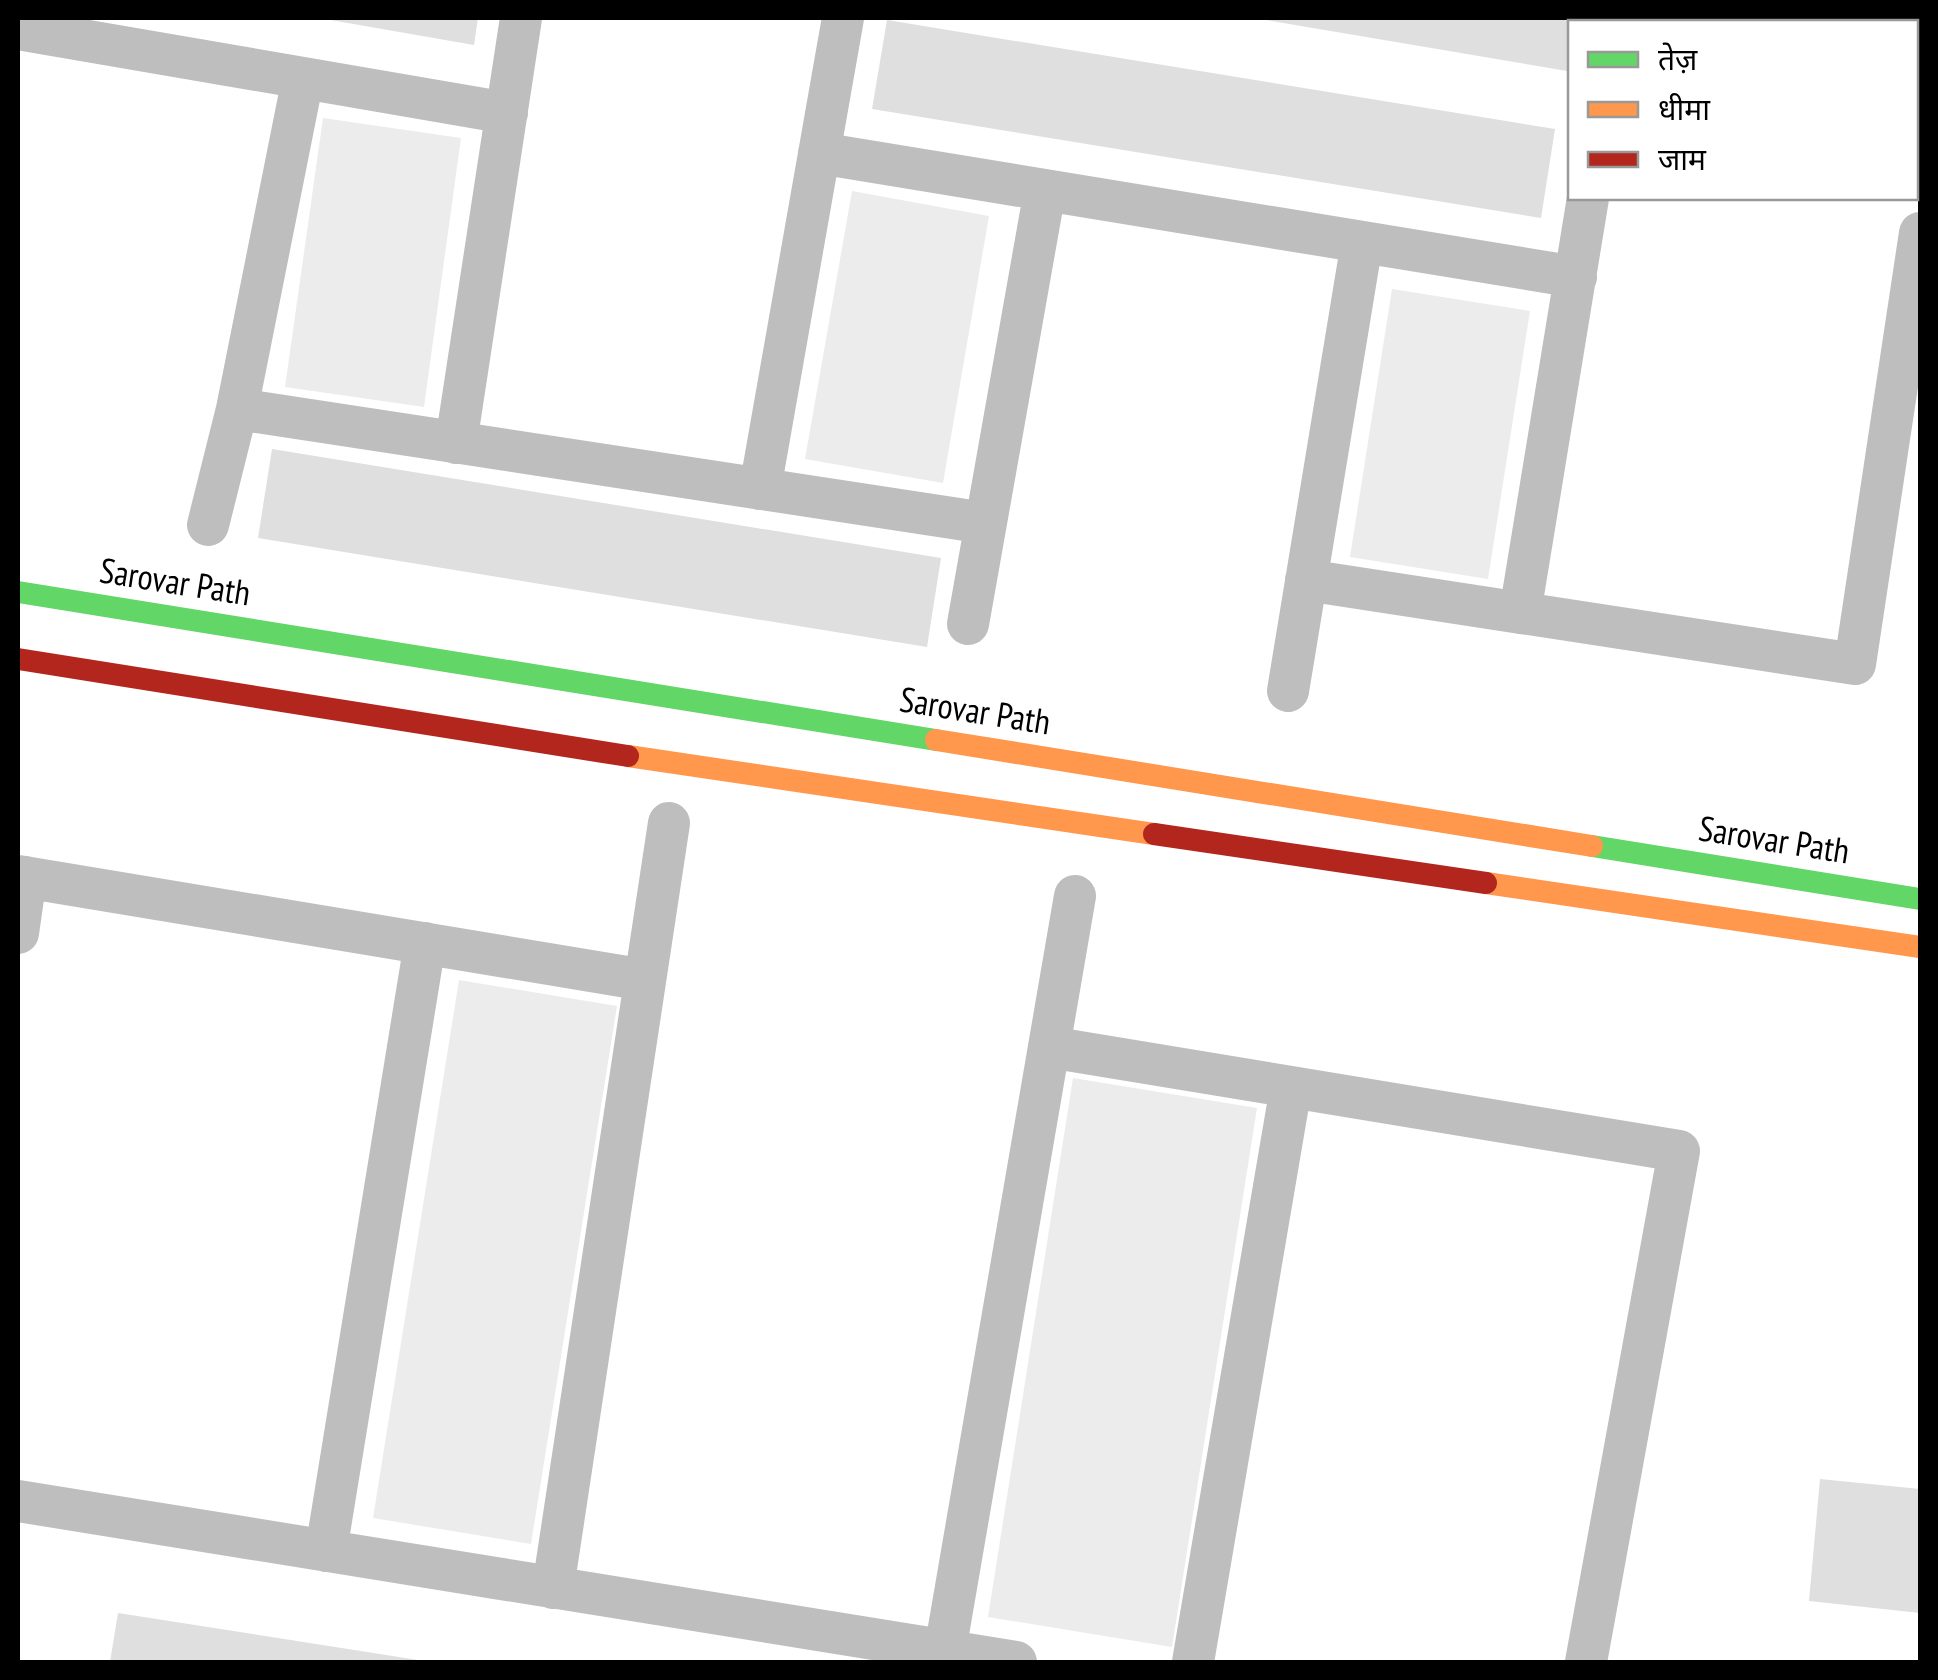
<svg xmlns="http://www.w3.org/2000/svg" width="1938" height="1680" viewBox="0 0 1938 1680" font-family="'PT Sans Narrow','Noto Sans Devanagari',sans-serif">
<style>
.green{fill:#ececec}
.building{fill:#dfdfdf}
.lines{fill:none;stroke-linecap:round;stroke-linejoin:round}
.street{stroke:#bebebe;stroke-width:42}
.fast{stroke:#63d668;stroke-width:22}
.slow{stroke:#ff974d;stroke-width:22}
.jam{stroke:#b3261e;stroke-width:22}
.labels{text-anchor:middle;stroke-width:8;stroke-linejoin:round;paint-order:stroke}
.street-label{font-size:35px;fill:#000;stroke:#fff}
</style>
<rect width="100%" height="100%" fill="#fff"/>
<path class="green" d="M323,118L461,138L424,407L285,387Z
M852,191L989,216L943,483L805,459Z
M1392,289L1530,311L1488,579L1350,557Z
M459,980L617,1006L531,1544L373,1518Z
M1073,1078L1257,1108L1172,1647L988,1617Z"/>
<path class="building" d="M319,18H478L474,45Z
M1254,18H1575L1574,22H1570L1567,71Z
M887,20L1555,129L1541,218L872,109Z
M272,449L941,558L927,647L258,538Z
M1820,1479L1920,1489V1613L1809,1601Z
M118,1613L418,1660V1662H110Z"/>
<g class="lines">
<path class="street" d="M1615,22V18
M18,29L507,113
M819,153L1576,277
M237,409L985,523
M456,443L521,18
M760,489L843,18
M208,525L237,409L303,78
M1306,580L1855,664L1920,233
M1520,613L1588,198
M968,624L1045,190
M1288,691L1362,242
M18,876L645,980
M18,933L26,877
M1049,1047L1679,1151L1586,1662
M18,1501L1016,1662
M326,1551L425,943
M553,1588L669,823
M945,1651L1075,896
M1193,1662L1291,1087"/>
<path class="fast" d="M18,592L936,740
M1592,846L1920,899"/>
<path class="slow" d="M936,740L1592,846
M628,756L1154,834
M1486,883L1920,947"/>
<path class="jam" d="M18,659L628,756
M1154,834L1486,883"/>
</g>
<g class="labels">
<g class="street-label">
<text transform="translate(175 582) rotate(9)" y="12">Sarovar Path</text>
<text transform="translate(975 711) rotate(9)" y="12">Sarovar Path</text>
<text transform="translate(1774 840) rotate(9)" y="12">Sarovar Path</text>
</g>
</g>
<rect width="1938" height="1680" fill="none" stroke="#000000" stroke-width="40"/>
<rect x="1568" y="20" width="350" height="180" fill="#ffffff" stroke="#999999" stroke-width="2.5"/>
<rect x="1588" y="52" width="50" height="15" fill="#63d668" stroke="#999999" stroke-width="2.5"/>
<text x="1658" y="70" font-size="30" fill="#000000">तेज़</text>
<rect x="1588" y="102" width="50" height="15" fill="#ff974d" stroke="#999999" stroke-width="2.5"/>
<text x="1658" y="120" font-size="30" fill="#000000">धीमा</text>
<rect x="1588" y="152" width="50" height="15" fill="#b3261e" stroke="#999999" stroke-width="2.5"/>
<text x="1658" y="170" font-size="30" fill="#000000">जाम</text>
</svg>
